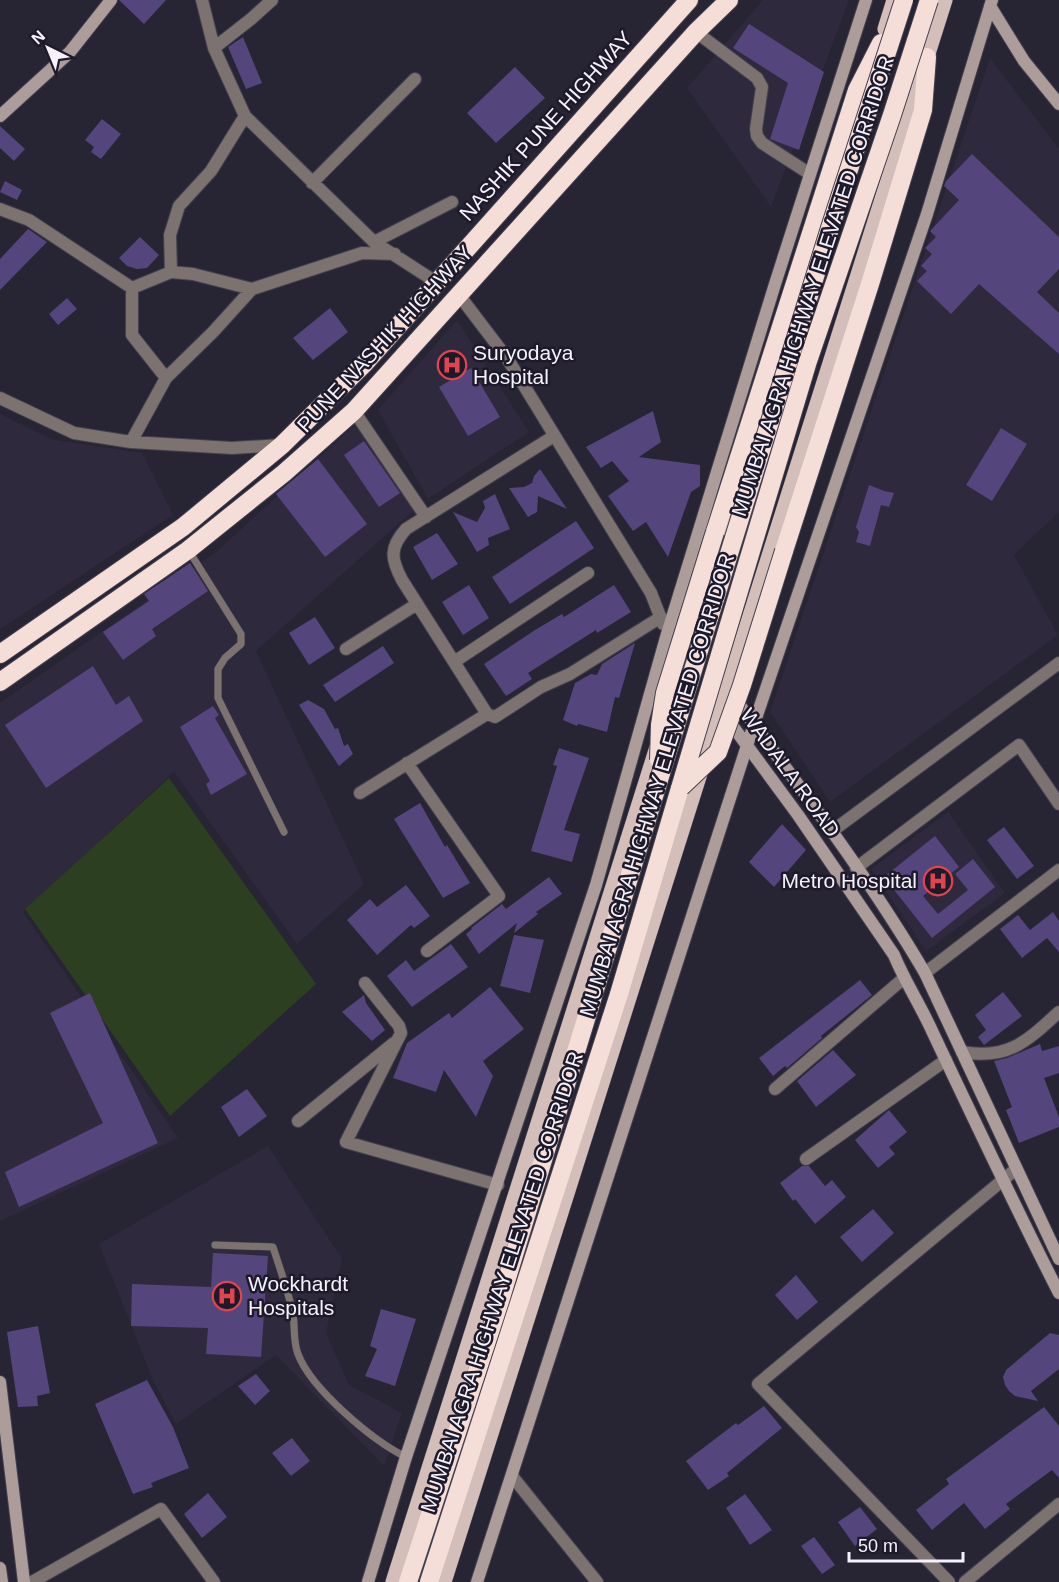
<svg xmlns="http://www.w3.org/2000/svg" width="1059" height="1582" viewBox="0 0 1059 1582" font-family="Arial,sans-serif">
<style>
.built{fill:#2f293e}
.green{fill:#2c3f20}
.building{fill:#55457d}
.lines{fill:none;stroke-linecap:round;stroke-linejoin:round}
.lane-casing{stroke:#44414f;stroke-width:8}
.street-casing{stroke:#44414f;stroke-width:14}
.secondary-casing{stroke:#44414f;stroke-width:14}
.primary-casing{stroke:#44414f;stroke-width:16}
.highway-casing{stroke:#44414f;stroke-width:20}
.lane{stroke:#7c7270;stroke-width:7}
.street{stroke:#7c7270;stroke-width:12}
.secondary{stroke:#ad9d9a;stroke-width:12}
.primary{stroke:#d3beba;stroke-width:15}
.highway{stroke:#f5ddd8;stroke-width:18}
.highway-bridge-casing{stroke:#44414f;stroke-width:20;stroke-linecap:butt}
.highway-bridge{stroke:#f5ddd8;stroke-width:18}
.labels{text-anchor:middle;stroke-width:5;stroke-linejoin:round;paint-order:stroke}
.street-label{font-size:21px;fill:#f4f2fc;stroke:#1e1a29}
.poi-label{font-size:21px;fill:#f4f2fc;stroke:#1e1a29;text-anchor:start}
</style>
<rect width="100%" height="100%" fill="#272433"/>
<path class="built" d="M763,0H849L771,207L687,88Z
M990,58L1059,149V512L1014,555L1058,635L830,802L770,712Z
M457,320L529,432L428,499L378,410Z
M0,414L54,440L142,453L173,515L0,629Z
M355,425L414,510L256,651L364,884L297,944L174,772L23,912L178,1138L0,1221V703L216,552Z
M948,812L1005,893L926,951L871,869Z
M268,1146L342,1259L326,1333L349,1385L402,1413L384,1466L276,1355L176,1424L153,1380L99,1244Z"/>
<path class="green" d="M169,778L316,984L170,1116L25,909Z"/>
<path class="building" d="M119,0H166L144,24Z
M749,24L824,72L799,150L770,139L788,83L733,48Z
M243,37L262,83L246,89L228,47Z
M515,67L545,98L496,143L467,113Z
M102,119L121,134L101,159L91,152L94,147L85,140Z
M0,126L25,149L14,161L0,148Z
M972,154L1059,237V269L1037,292L1059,313V354L979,284L951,314L917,281L927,271L921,266L932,254L925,248L936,237L930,231L959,200L944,186L946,181Z
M5,181L22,190L17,200L0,192Z
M28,229L47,242L0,290V259Z
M140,237L159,255L147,268L137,269L127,266L119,258Z
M67,298L77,309L58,325L49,314Z
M330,308L348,332L313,360L293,338Z
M471,368L500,417L468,436L439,387Z
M653,411L661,442L639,457L700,465V486L691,492L668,557L646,522L633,531L608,496L629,481L612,461L601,468L586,447Z
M1001,428L1027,444L992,501L966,485Z
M364,441L400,493L379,507L344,455Z
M318,459L367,524L325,557L276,494Z
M540,469L567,509L538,496L537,512L528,517L509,488L524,487L532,483L534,476Z
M869,485L884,491L894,493L889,507L881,505L870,546L856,542L859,532L856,527Z
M495,494L510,529L488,538L489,545L477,552L453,512L477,522L485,508L483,501Z
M576,521L594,548L510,604L492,577Z
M437,533L458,564L432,580L413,547Z
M190,563L208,591L152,629L156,636L123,660L103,632L149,601L144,594Z
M469,585L489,618L463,635L442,602Z
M614,585L631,612L597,633L596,630L528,673L532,679L506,696L484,664L535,630L562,614L564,617Z
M315,617L335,648L309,665L289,633Z
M635,643L619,698L615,697L607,732L578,724L577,726L563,720L575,683L591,674L597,675L602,664Z
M383,646L394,663L335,702L323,685Z
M93,666L116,705L129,696L143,721L46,788L5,725Z
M308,700L324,709L335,729L338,728L344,746L348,744L353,754L339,766L299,705Z
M213,706L219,715L215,718L247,774L211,795L206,784L210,781L180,727Z
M559,748L589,758L564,830L580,834L572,862L531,851L557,766L553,765Z
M420,803L445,847L447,845L470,883L443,898L394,819Z
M782,824L806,850L774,887L749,862Z
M1004,827L1034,866L1017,879L987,840Z
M935,836L959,867L923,896L938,914L968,890L955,874L973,859L995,887L932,938L884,877Z
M549,877L562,894L536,912L538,914L514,933L517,923L479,954L466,934L472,929L471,928L502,904L506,909Z
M406,885L430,916L414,928L411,925L377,955L347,920L370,899L377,907Z
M1053,912L1059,921V952L1047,938L1022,958L1000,929L1018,915L1030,930Z
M514,935L544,940L530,993L500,986Z
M451,944L468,967L412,1007L387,976L406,960L414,971Z
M860,980L872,995L821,1036L822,1038L787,1068L785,1066L773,1076L759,1058Z
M490,987L524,1029L483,1061L493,1076L476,1117L444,1070L436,1092L393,1078L407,1043L449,1013L452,1018Z
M1003,992L1022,1016L984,1045L978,1037L986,1030L975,1015Z
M90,993L158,1143L19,1207L5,1172L103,1123L50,1013Z
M364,995L366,1003L385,1030L372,1041L342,1012Z
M1040,1044L1042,1051L1059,1046V1073L1044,1078L1059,1117V1127L1019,1143L1006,1110L1012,1107L994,1061L1007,1058Z
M833,1050L856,1075L816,1107L797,1081Z
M247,1089L267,1116L239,1137L221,1107Z
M889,1110L907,1132L889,1147L895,1154L878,1168L855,1140Z
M802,1166H809L825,1186L832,1180L846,1197L815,1224L795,1199L793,1201L780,1183Z
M873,1209L894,1233L862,1262L840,1237Z
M213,1253L268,1256L261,1357L206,1354L208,1328L131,1326L132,1284L211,1287Z
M796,1275L818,1302L797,1320L775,1295Z
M381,1309L416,1319L395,1386L365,1376L377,1349L370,1346Z
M38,1326L50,1393L37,1396L38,1406L18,1407L7,1332Z
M1050,1333L1059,1335V1369L1031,1391L1038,1401L1015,1396L1009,1391L1005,1385L1003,1377L1006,1370Z
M256,1374L270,1391L255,1405L238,1386Z
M147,1380L173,1427L189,1468L151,1483L153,1487L133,1494L95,1404Z
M764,1406L782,1428L727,1473L729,1476L708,1490L686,1461L736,1423L738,1425Z
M1044,1407L1059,1426V1478L1052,1470L1006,1504L1010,1509L985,1529L964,1503L932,1530L916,1510L949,1484L946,1479Z
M292,1438L310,1461L291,1476L272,1453Z
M208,1493L227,1517L202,1538L184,1514Z
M745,1494L772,1530L750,1545L726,1508Z
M860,1507L877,1529L855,1546L838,1522Z
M814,1537L835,1565L822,1574L801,1546Z"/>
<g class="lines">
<g class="lane-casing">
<path id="lane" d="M189,551L241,634V644L225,658L218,669V698L284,832
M215,1245L273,1247C280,1269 288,1291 293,1313C295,1326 293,1342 298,1354C311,1389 373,1441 406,1457"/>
</g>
<g class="street-casing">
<path id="street" d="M202,0L214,48L245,116L374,242L436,282
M696,32L757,78L762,87L756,129L757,136L762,143L810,174
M214,48L251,19L272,0
M312,183L415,79
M0,209L29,220L132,288L171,272L193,274L252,289L362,253L395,254
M374,242L452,202
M171,272L170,235L179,206L211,171L245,116
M132,288V335L166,378
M459,295L507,358L651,593L663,624
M0,398L74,433L131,442L232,448L281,445
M354,411L426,517
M554,436L406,529C389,548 391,559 402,580L487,714L495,717L541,687L570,674L661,617
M131,442L166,378L213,332L252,289
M346,649L417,604
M454,662L588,573
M407,763L499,896L427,951
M360,793L487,714
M831,832L1059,663
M856,868L1019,745L1059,804
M925,973L1059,870
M365,983L399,1026L401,1033L346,1142L498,1185
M962,1052C1008,1060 1026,1042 1059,1012
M775,1089L904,978
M298,1121L394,1043
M806,1159L946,1060
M512,1476L597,1582
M32,1582L161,1509L214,1582
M949,1582L758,1384L1016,1169
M965,1582L1059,1504"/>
</g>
<g class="secondary-casing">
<path id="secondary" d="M990,6L1024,61L1059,104
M0,116L70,52L111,0
M733,696C799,786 868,876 925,973L1059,1259
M726,717L798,815L894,955C905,982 921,1006 933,1033C974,1120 1015,1207 1059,1293
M0,1382L24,1582
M0,1568L2,1582
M368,1582L406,1457L596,885L667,634L775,284L866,0
M477,1582L754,724L927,214L992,0"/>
</g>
<g class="primary-casing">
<path id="primary" d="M885,29L894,0
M700,609L779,363
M393,1582L657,747
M444,1582L945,0"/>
</g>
<g class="highway-casing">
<path id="highway" d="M715,532L857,90L881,43
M784,551L870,284L923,110L927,57
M0,654L183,527L282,445L365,363L689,0
M0,682L188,550L284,473L354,411L696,32L729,0
M408,1582L500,1301L658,783
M429,1582L619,994L680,788"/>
</g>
<use href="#lane" class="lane"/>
<use href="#street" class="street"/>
<use href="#secondary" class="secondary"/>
<use href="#primary" class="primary"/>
<use href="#highway" class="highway"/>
<g class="highway-bridge-casing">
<path id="highway-bridge" d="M659,760L660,725L665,693L715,532
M658,783L830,228L904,0
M681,787L718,752L742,685L784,551
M680,788L808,361L892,115L929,0"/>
</g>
<use href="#highway-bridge" class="highway-bridge"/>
</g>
<defs>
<g id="hospital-ring" transform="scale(1.5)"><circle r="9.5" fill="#1e1a29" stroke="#e0444e" stroke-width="1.5"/><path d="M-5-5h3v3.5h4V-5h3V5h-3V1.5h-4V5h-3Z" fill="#e0444e"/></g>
</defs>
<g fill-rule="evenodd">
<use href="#hospital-ring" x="452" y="365"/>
<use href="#hospital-ring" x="938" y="881"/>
<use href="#hospital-ring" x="227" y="1296"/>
</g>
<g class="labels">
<g class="street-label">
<text transform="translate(546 126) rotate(-48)" y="7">NASHIK PUNE HIGHWAY</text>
<text transform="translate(813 286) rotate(-72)" y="7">MUMBAI AGRA HIGHWAY ELEVATED CORRIDOR</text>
<text transform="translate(385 339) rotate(-47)" y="7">PUNE NASHIK HIGHWAY</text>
<text transform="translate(790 773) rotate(54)" y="7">WADALA ROAD</text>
<text transform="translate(657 785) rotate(-73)" y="7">MUMBAI AGRA HIGHWAY ELEVATED CORRIDOR</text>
<text transform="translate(502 1282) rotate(-72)" y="7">MUMBAI AGRA HIGHWAY ELEVATED CORRIDOR</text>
</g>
<g class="poi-label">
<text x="473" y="360">Suryodaya<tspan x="473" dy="24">Hospital</tspan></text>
<text x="917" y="888" text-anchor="end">Metro Hospital</text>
<text x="248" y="1291">Wockhardt<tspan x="248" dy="24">Hospitals</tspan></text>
</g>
</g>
<g transform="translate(48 48) rotate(317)" stroke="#1e1a29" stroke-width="4.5" paint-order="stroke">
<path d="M0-4.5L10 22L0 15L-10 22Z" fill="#f4f2fc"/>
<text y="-9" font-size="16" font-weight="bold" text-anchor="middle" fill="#f4f2fc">N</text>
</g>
<path d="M849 1552v9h114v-9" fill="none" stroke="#f4f2fc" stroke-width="3"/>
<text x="858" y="1552" font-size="18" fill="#f4f2fc" stroke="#1e1a29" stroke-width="4.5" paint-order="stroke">50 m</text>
</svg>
